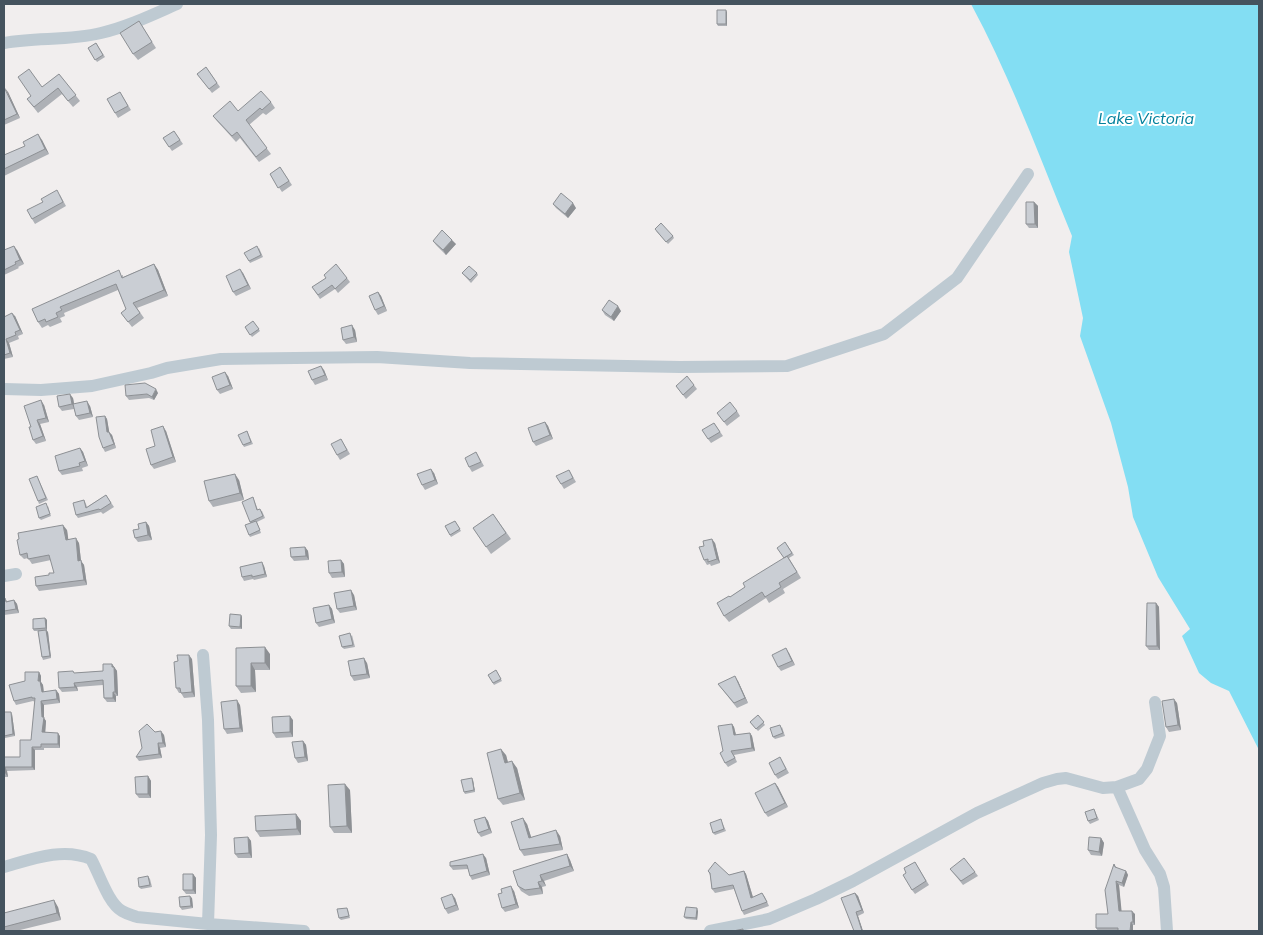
<svg xmlns="http://www.w3.org/2000/svg" width="1263" height="935" viewBox="0 0 1263 935" font-family="Mulish,sans-serif">
<style>
.water{fill:#83def3}
.lines{fill:none;stroke-linecap:round;stroke-linejoin:round}
.street{stroke:#becad2;stroke-width:12}
.wall{fill:#aeb1b6}
.shaded-wall{fill:#8d9094}
.building{fill:#caced4;stroke:#8d9094}
.labels{text-anchor:middle;stroke-width:4;stroke-linejoin:round;paint-order:stroke}
.water-label{font-size:16px;font-style:italic;fill:#03809c;stroke:#fff}
</style>
<rect width="100%" height="100%" fill="#f1eeee"/>
<path class="water" d="M971,4H1259V750L1229,691L1211,683L1199,673L1182,636L1190,629L1158,577L1133,517L1128,487L1111,423L1080,336L1083,318L1069,252L1072,236C1040,158 1011,78 971,4Z"/>
<g class="lines">
<path class="street" d="M4,43C35,37 69,41 101,33C127,27 152,15 177,4
M4,389L41,390L92,386L151,373L167,368L221,359L377,357L470,363L680,367L787,366L884,334L957,278L1028,174
M4,576L16,574
M203,655L208,720L211,835L208,924
M1117,787L1145,850L1160,874L1164,887L1167,931
M4,867C32,859 63,847 91,859C99,873 108,903 122,911C127,914 132,915 137,917L208,924L304,931
M710,931L769,919L816,899L853,881L977,813L1043,783L1057,779L1066,778L1103,788L1117,787L1139,779L1147,769L1160,736L1155,702"/>
</g>
<path class="wall" d="M727,12V26H718L717,24Z
M139,21L156,48L138,60L133,54Z
M96,43L105,57L97,62L88,48Z
M206,67L220,87L212,93L197,74Z
M59,74L80,101L73,107L62,94L38,113L27,99Z
M8,92L20,118L4,125V111Z
M120,92L131,110L118,118L115,113Z
M271,102L275,108L266,115L263,113L249,125L271,154L259,162L240,138L236,142L217,121L213,116L238,111Z
M174,131L183,144L172,151L163,138Z
M42,140L49,154L4,176V155Z
M280,167L292,185L282,192L270,174Z
M60,195L66,206L35,224L32,219L43,202Z
M1034,202L1038,206V228H1029L1026,224Z
M553,204L576,208L568,218L556,208Z
M656,231L673,236L674,238L668,244Z
M433,241L456,244L446,255L436,245Z
M259,248L263,257L250,263L249,261Z
M4,250H17L24,264L18,267L19,268L4,275Z
M154,264L158,270L168,296L137,308L144,318L132,327L121,313L126,309L118,290L64,313L65,316L60,318L62,322L50,327L48,325L42,328L38,322L32,309L123,275V277Z
M243,273L251,289L236,296L233,292Z
M462,273H477L478,275L471,283Z
M326,278H347L350,282L338,293L335,289L320,299L312,287Z
M378,292L381,296L387,311L378,315L375,310Z
M602,310L621,311L614,321L605,315Z
M15,316L23,334L18,336L19,339L9,343L13,357L4,359V317Z
M253,321L260,331L252,337L245,327Z
M355,330L357,342L346,344L343,340Z
M324,370L328,380L315,385L312,380Z
M228,376L233,389L220,394L217,390Z
M694,385L697,389L686,399L676,386Z
M158,393L154,400L149,398L129,400L126,396Z
M73,398L74,404L90,406L93,417L79,420L76,416L74,409L62,411L59,407Z
M44,405L49,422L40,424L46,441L36,444L33,440L31,427Z
M737,411L740,416L727,426L717,413Z
M105,416L107,419L109,432L112,435L116,448L105,452L103,448Z
M545,422L548,426L553,439L536,446L533,442Z
M714,423L723,436L711,443L708,439Z
M166,431L176,462L154,469L151,465L155,446Z
M247,431L253,444L244,447L243,445Z
M341,439L350,454L340,460L337,455Z
M80,448L83,452L88,466L82,468L83,471L62,475L59,471Z
M476,452L484,466L472,472L469,467Z
M569,470L576,482L564,489L561,484Z
M434,473L438,484L425,490L422,485Z
M37,476L48,500L39,504L38,501Z
M239,480L244,500L213,507L209,501Z
M106,495L114,507L103,514L101,512L78,518L76,515L84,500L86,504L87,507Z
M253,497L258,510L262,511L265,518L257,522L261,533L250,537L249,535L250,523V522Z
M48,506L51,516L41,520L39,518Z
M493,514L511,539L491,554L473,528Z
M455,521L461,531L451,537L445,526Z
M146,522L149,526L152,540L138,542L135,538L139,529Z
M67,530L68,539L79,543L81,561L84,565L87,585L39,591L36,586L49,575L54,573L51,560L32,564L28,558L24,559L20,555Z
M785,542L794,555L789,558L801,578L783,589L785,593L769,603L766,598L729,622L724,616L730,597L745,587L784,558Z
M715,543L720,563L711,566L710,564L707,565L704,560Z
M305,547L308,551L309,560L294,561L291,557Z
M341,560L344,564L345,577L332,578L329,573Z
M264,566L267,577L254,580L253,579L244,581L242,577Z
M354,595L357,610L340,613L337,609Z
M4,598H5L7,601L14,600L17,604L19,613L4,615Z
M1156,603L1159,607L1160,650H1149L1146,646Z
M329,605L332,609L335,623L319,627L316,623Z
M241,615L242,617V629H231L229,626Z
M45,618L47,620V631L48,632L51,658L43,660L42,657L38,631H34L33,629Z
M352,635L355,647L344,649L342,647Z
M236,648L270,654V670H255L256,692L241,693L236,686Z
M789,653L795,665L781,671L778,667Z
M192,659L195,697L184,698L181,693H179L176,688L178,661Z
M367,663L370,678L354,681L351,676Z
M112,664L117,671L118,696H116V702H107L104,698L103,685L77,687L78,691L62,692L59,688L75,673L103,671Z
M496,670L502,681L494,685L488,675Z
M39,672L41,676V682L43,685L44,692L56,690L59,694L60,703L44,705V718L46,721L45,732L60,736V748H44V750H35V770L7,771L8,777H4V757H20L31,740L35,702L33,701L16,705L14,701L25,681Z
M738,681L748,703L737,708L718,684Z
M1177,703L1181,730L1169,732L1166,727Z
M240,705L243,732L227,734L224,729Z
M12,714L15,736L5,738L4,736Z
M758,715L765,725L758,731L750,722Z
M293,720V737L276,738L273,733Z
M732,724L734,727L736,735L750,733L752,736L755,751L734,755L737,762L728,767L725,763L723,751Z
M782,727L785,736L775,739L773,737Z
M155,732L164,735L166,747L160,748L162,758L139,761L136,757Z
M303,741L306,745L308,761L298,763L295,758Z
M506,755L508,763L517,768L525,800L503,805L498,799Z
M780,757L789,773L778,779L775,775Z
M148,776L151,781V798H139L136,794Z
M473,780L475,792L465,794L464,792Z
M775,783L778,787L788,807L768,817L765,813Z
M350,790L352,833H334L330,827Z
M1095,811L1099,820L1090,824L1088,821Z
M296,814L301,821V835L260,837L256,831Z
M485,817L488,821L492,833L481,837L478,833Z
M722,822L726,831L715,835L713,833Z
M527,824L531,837L560,836L563,850L524,856L520,850Z
M248,837L251,841L252,858H238L235,854Z
M1101,838L1104,843L1102,856L1091,855L1088,850Z
M567,854L570,860L574,871L544,881L546,886L542,887L543,894L529,896L521,891L518,886Z
M486,858L490,875L472,880L470,876L468,869L453,870L450,866Z
M915,862L929,885L915,894L912,890L906,873Z
M1114,864L1117,868L1126,871L1128,875L1124,887L1119,885L1121,911L1135,914V925H1133V931H1098L1096,928L1108,914Z
M950,869L975,872L978,876L963,885Z
M708,871L729,875L744,871L746,874L753,897L762,893L765,897L769,906L744,915L742,911L734,889L715,893L712,889L710,875Z
M193,874L196,878V894H186L183,890Z
M148,876L150,879L152,887L141,889L139,887Z
M514,891L519,908L505,912L502,908Z
M855,893L858,896L864,913L858,916L863,931H854Z
M192,898L193,908L182,910L180,907Z
M455,898L459,910L448,914L445,909Z
M58,907L61,920L16,931H4V913Z
M348,910L350,918L341,920L339,918Z
M698,911L697,920L686,919L684,917Z"/>
<path class="shaded-wall" d="M726,10L727,12V26L726,24Z
M5,88L8,92L20,118L17,114Z
M38,134L42,140L49,154L45,149Z
M1034,202L1038,206V228L1035,224Z
M573,203L576,208L568,218L565,214Z
M452,240L456,244L446,255L443,250Z
M14,246L17,250L24,264L20,260Z
M154,264L158,270L168,296L164,290Z
M240,269L243,273L251,289L248,285Z
M378,292L381,296L387,311L384,306Z
M618,306L621,311L614,321L611,317Z
M12,313L15,316L23,334L20,330Z
M352,325L355,330L357,342L354,337Z
M6,339L9,343L13,357L10,353Z
M321,366L324,370L328,380L325,375Z
M225,372L228,376L233,389L230,385Z
M156,389L158,393L154,400L152,397Z
M70,394L73,398L75,409L72,404Z
M41,400L44,405L49,422L46,418Z
M87,401L90,406L93,417L90,413Z
M105,416L107,419L110,436L107,432Z
M37,420L40,424L46,441L43,436Z
M545,422L548,426L553,439L550,435Z
M163,426L166,431L176,462L173,457Z
M109,432L112,435L116,448L114,444Z
M80,448L83,452L88,466L85,461Z
M431,469L434,473L438,484L435,480Z
M235,474L239,480L244,500L240,493Z
M146,522L149,526L152,540L148,535Z
M63,525L67,530L69,544L66,540Z
M76,538L79,543L81,561L84,565L87,585L84,580L78,561Z
M712,539L715,543L720,563L717,559Z
M305,547L308,551L309,560L306,556Z
M341,560L344,564L345,577L342,572Z
M262,562L264,566L267,577L265,574Z
M351,590L354,595L357,610L354,606Z
M14,600L17,604L19,613L16,609Z
M1156,603L1159,607L1160,650L1157,646Z
M329,605L332,609L335,623L332,619Z
M241,615L242,617V629L240,627Z
M45,618L47,620V631L46,628Z
M46,630L48,632L51,658L50,656Z
M265,647L270,654V670L265,663Z
M786,648L789,653L795,665L792,661Z
M189,655L192,659L195,697L192,692Z
M364,658L367,663L370,678L367,674Z
M251,663L255,670L256,692L251,686Z
M112,664L117,671L118,696L115,692Z
M39,672L41,676V682L43,685L44,696L42,692L38,681Z
M735,676L738,681L748,703L745,698Z
M74,683L77,687L78,691L75,687Z
M56,690L59,694L60,703L57,699Z
M113,692L116,696V702L113,698Z
M1174,699L1177,703L1181,730L1178,725Z
M237,700L240,705L243,732L240,728Z
M41,701L44,705V718L46,721L45,736L42,732Z
M11,712L12,714L15,736L13,734Z
M290,716L293,720V737L290,732Z
M732,724L734,727L737,739L734,735Z
M161,731L164,735L166,747L163,743Z
M58,733L60,736V748L58,744Z
M750,733L752,736L755,751L752,748Z
M303,741L306,745L308,761L305,757Z
M158,743L160,748L162,758L159,754Z
M32,747L35,750V770L32,767Z
M501,749L506,755L510,770L505,763Z
M512,761L517,768L525,800L520,793Z
M5,767L7,771L8,777L5,773Z
M148,776L151,781V798L148,794Z
M472,778L473,780L475,792L474,790Z
M775,783L778,787L788,807L785,803Z
M345,784L350,790L352,833L347,826Z
M296,814L301,821V835L297,829Z
M485,817L488,821L492,833L489,829Z
M523,818L527,824L533,843L529,838Z
M556,830L560,836L563,850L560,844Z
M248,837L251,841L252,858L249,853Z
M1101,838L1104,843L1102,856L1099,852Z
M483,854L486,858L490,875L487,871Z
M567,854L570,860L574,871L570,866Z
M744,871L746,874L754,901L751,898Z
M1126,871L1128,875L1124,887L1122,883Z
M193,874L196,878V894L193,890Z
M540,875L544,881L546,886L542,881Z
M1116,881L1119,885L1122,915L1119,911Z
M538,882L542,887L543,894L540,888Z
M511,886L514,891L519,908L516,904Z
M855,893L858,896L864,913L862,910Z
M452,894L455,898L459,910L456,905Z
M190,896L192,898L193,908L191,906Z
M54,900L58,907L61,920L57,913Z
M697,908L698,911L697,920L696,918Z
M1132,911L1135,914V925L1133,922Z
M856,912L858,916L863,931H862Z
M1131,922L1133,925V931H1130Z"/>
<path class="building" d="M717,10H726V24H717Z
M139,21L152,42L133,54L120,33Z
M96,43L103,55L95,60L88,48Z
M206,67L217,83L209,89L197,74Z
M29,69L42,87L59,74L76,95L68,101L58,88L34,107L27,99L31,96L18,77Z
M4,87L17,114L4,120Z
M261,91L271,102L262,110L260,108L246,120L267,148L256,157L237,132L232,136L213,116L230,101L238,111Z
M120,92L128,106L115,113L107,99Z
M174,131L180,140L169,147L163,138Z
M38,134L45,149L4,169V155L25,146L23,142Z
M280,167L289,181L278,188L270,174Z
M57,190L63,202L32,219L27,210L43,202L41,199Z
M561,193L573,203L565,214L553,204Z
M1026,202H1034L1035,224H1026Z
M661,223L673,236L666,242L655,229Z
M442,230L452,240L443,250L433,241Z
M14,246L20,260L15,262L16,264L4,270V250Z
M257,246L261,255L249,261L244,253Z
M154,264L164,290L133,303L140,313L128,322L121,313L126,309L116,284L60,307L62,310L56,313L58,317L46,322L45,319L38,322L32,309L119,270L122,278Z
M336,264L347,278L335,289L332,285L318,295L312,287L326,278L324,275Z
M469,266L477,273L470,280L462,273Z
M240,269L248,285L233,292L226,276Z
M378,292L384,306L375,310L369,296Z
M609,300L618,306L611,317L602,310Z
M12,313L20,330L15,332L16,335L6,339L10,353L4,355V317Z
M253,321L259,329L250,335L245,327Z
M352,325L354,337L343,340L341,328Z
M321,366L325,375L312,380L308,371Z
M225,372L230,385L217,390L212,377Z
M687,376L694,385L683,395L676,386Z
M145,383L156,389L152,397L147,394L126,396L125,385Z
M70,394L72,404L59,407L57,396Z
M41,400L46,418L37,420L43,436L33,440L29,427H31L24,406Z
M87,401L90,413L76,416L73,404Z
M730,402L737,411L724,422L717,413Z
M105,416L107,432H109L114,444L103,448L99,437L96,417Z
M545,422L550,435L533,442L528,428Z
M714,423L720,432L708,439L702,430Z
M163,426L173,457L151,465L146,449L155,446L151,430Z
M247,431L251,442L243,445L238,435Z
M341,439L347,450L337,455L331,444Z
M80,448L85,461L79,463L80,466L59,471L55,456Z
M476,452L481,462L469,467L465,458Z
M431,469L435,480L422,485L417,474Z
M569,470L573,478L561,484L556,476Z
M235,474L240,493L209,501L204,481Z
M37,476L46,498L38,501L29,479Z
M106,495L111,503L100,510L99,509L76,515L73,503L84,500L86,508Z
M253,497L257,510L260,509L263,516L250,522L242,502Z
M46,503L50,514L39,518L36,507Z
M493,514L506,533L486,547L473,528Z
M256,521L260,530L249,535L245,525Z
M455,521L460,529L450,535L445,526Z
M146,522L148,535L135,538L133,530L139,529L138,524Z
M63,525L66,540L76,538L78,561L81,560L84,580L36,586L35,577L49,575V573H54L49,555L28,559L27,553L20,555L17,540L19,539L18,533Z
M712,539L717,559L708,562V559L704,560L699,547L704,546L703,541Z
M785,542L792,553L784,558L777,548Z
M305,547L306,556L291,557L290,548Z
M787,556L797,572L779,583L781,587L765,597L762,592L724,616L717,603L729,596L730,597L745,587L743,583Z
M341,560L342,572L329,573L328,561Z
M262,562L265,574L252,577V575L242,577L240,567Z
M351,590L354,606L337,609L334,593Z
M4,598H5L6,602L14,600L16,609L4,611Z
M1147,603H1156L1157,646H1146Z
M329,605L332,619L316,623L313,608Z
M230,614L241,615L240,627L229,626Z
M45,618L46,628L33,629V619Z
M46,630L50,656L42,657L38,631Z
M350,633L353,645L342,647L339,636Z
M265,647V663H251V686H236V648Z
M786,648L792,661L778,667L772,655Z
M177,655H189L192,692L181,693L180,688H176L174,662L178,661Z
M364,658L367,674L351,676L348,661Z
M103,664H112V667H114L115,692H113V698H104L103,680L74,683L75,687L59,688L58,672L73,671L74,673L103,671Z
M496,670L501,679L493,683L488,675Z
M25,672H39L38,681H40L42,692L56,690L57,699L41,701L42,717H44L42,732L58,733V744H41V747H32V767H5V773H4V757H20V740H31L35,698H32V697L14,701L9,685L25,681Z
M735,676L745,698L734,703L718,684Z
M1174,699L1178,725L1166,727L1162,701Z
M237,700L240,728L224,729L221,702Z
M4,712H11L13,734L4,736Z
M758,715L764,722L756,729L750,722Z
M290,716V732L273,733L272,717Z
M147,724L155,732L161,731L163,743H158L159,754L136,757L142,748L139,731Z
M732,724L734,735L750,733L752,748L731,751L735,758L725,763L720,753L723,751L718,726Z
M780,725L783,733L773,737L770,728Z
M303,741L305,757L295,758L292,742Z
M501,749L505,763L512,761L520,793L498,799L487,753Z
M780,757L786,769L775,775L769,763Z
M148,776V794H136L135,777Z
M472,778L474,790L464,792L461,780Z
M775,783L785,803L765,813L755,793Z
M345,784L347,826L330,827L328,785Z
M1094,809L1097,818L1088,821L1085,812Z
M296,814L297,829L256,831L255,816Z
M485,817L489,829L478,833L474,820Z
M523,818L529,838L556,830L560,844L520,850L511,822Z
M721,819L724,829L713,833L710,823Z
M248,837L249,853L235,854L234,838Z
M1089,837L1101,838L1099,852L1088,850Z
M483,854L487,871L470,876L467,865L450,866V862Z
M567,854L570,866L540,875L542,881L538,882L540,888L525,890L518,886L513,871Z
M964,858L975,872L961,881L950,869Z
M715,862L729,875L744,871L751,898L762,893L767,902L742,911L733,885L712,889L710,873L708,871Z
M915,862L926,881L912,890L903,875L906,873L904,868Z
M1114,864L1115,867L1126,871L1122,883L1116,881L1119,911H1132L1133,922H1131L1130,931H1118V928H1096V914H1108L1105,890Z
M183,874H193V890H183Z
M148,876L150,885L139,887L138,878Z
M511,886L516,904L502,908L498,894L502,893L501,889Z
M855,893L862,910L856,912L862,931H854L841,898Z
M452,894L456,905L445,909L441,898Z
M190,896L191,906L180,907L179,897Z
M54,900L57,913L4,927V913Z
M686,907L697,908L696,918L684,917Z
M347,908L349,916L339,918L337,909Z
M743,929V931H733Z"/>
<g class="labels">
<g class="water-label">
<text x="1146" y="124">Lake Victoria</text>
</g>
</g>
<rect width="1263" height="935" fill="none" stroke="#45535e" stroke-width="10"/>
</svg>
